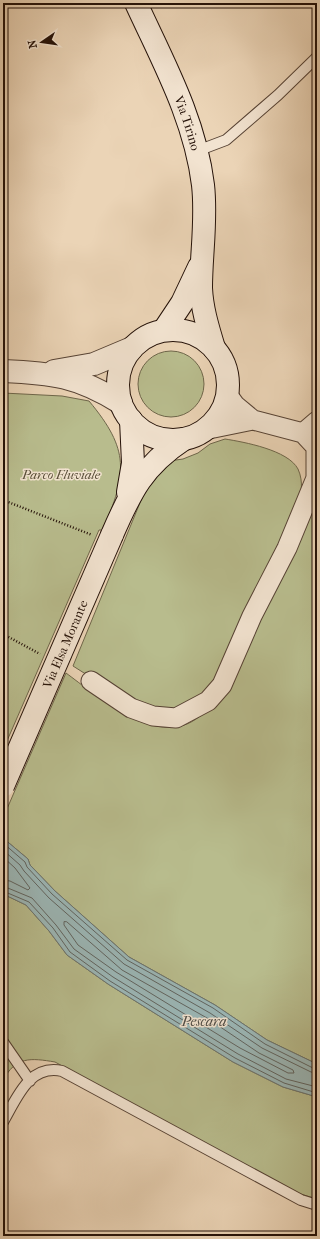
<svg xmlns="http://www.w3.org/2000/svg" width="320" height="1239" viewBox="0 0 320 1239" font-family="'IM FELL French Canon',serif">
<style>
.green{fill:#b8bc8d;stroke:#6e664a}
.water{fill:#9bb7b7;stroke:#6b7571}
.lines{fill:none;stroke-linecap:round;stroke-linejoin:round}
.shore{stroke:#606460;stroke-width:1}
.service-casing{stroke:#564234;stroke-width:12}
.minor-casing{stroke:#564234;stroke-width:21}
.tertiary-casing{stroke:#564234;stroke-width:24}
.secondary-casing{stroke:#241108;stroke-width:24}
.path{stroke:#241108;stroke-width:2.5;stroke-dasharray:1 2;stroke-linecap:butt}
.service{stroke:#f2e3d0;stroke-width:10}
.minor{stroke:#f2e3d0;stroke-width:19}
.tertiary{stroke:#f2e3d0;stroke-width:22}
.secondary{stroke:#f2e3d0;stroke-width:22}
.secondary-bridge-casing{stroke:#241108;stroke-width:24;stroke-linecap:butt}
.secondary-bridge{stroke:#f2e3d0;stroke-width:22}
.labels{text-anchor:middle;stroke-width:3;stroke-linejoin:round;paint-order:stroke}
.street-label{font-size:13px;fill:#241108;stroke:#f2e3d0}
.park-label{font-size:13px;font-style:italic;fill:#584d37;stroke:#f2e3d0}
.water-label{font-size:14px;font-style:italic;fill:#4e4b45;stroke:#f2e3d0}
</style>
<rect width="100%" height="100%" fill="#ebd4b6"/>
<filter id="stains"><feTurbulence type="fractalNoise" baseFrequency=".005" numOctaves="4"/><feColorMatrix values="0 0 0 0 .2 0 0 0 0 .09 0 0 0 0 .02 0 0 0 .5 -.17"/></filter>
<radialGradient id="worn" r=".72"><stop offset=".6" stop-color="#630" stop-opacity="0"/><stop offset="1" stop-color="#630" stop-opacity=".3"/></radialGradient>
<path class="green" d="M138 384a33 33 0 1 1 66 0a33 33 0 1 1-66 0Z
M3,393L62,396L89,401C130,450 127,473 103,530H99L3,750Z
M225,439C244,442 288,450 298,469C304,482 301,496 298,509L215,687L173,711L146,709L114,692L73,666L151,476L169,461L183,459L198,453L210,444Z
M317,493V1064L267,1040L215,1005L129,957L55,891L30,865L28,859L3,838V818L66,673C96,695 147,740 187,724C199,719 209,708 219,700Z
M3,894L26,905L49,931L67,955L108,984L233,1062L283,1087L317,1097V1199L297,1193L55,1062C31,1058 15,1056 3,1081Z"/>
<path class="water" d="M3,838L28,859L30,865L55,891L129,957L215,1005L267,1040L317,1064V1097L283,1087L233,1062L108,984L67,955L49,931L26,905L3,894Z"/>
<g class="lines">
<path class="shore" d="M3,843L25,862L27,867L52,894L127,960L213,1008L265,1044L313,1068H317
M3,850L20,865L24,871L49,898L124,964L210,1013L262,1048L311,1072L317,1073
M3,857L15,868L30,888L28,890L10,881L3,880
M3,886L32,898L56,925L74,949L113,977L238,1054L286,1079L317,1087
M3,891L29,902L53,928L70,952L110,981L235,1058L284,1083L317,1093
M67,922L122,970L207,1018L259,1053L293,1070L294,1073H288L240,1048L116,972L78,945L64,925V922Z"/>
<g class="service-casing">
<path id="service" d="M197,151L226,140L278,95L317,57
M3,1042L30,1081
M3,1122C17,1098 29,1064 62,1071L301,1200L317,1205"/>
</g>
<g class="minor-casing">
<path id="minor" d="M204,430L253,420
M303,433L317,421
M91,681L131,708L153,716L176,718L208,701L222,685L252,616L287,548L316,478V447L303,433L253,420L235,405L227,394"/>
</g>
<g class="tertiary-casing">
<path id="tertiary" d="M3,371C52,373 78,376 121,403
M54,371L94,364L132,348"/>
</g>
<g class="secondary-casing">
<g id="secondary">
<path id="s1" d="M136,3C163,62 195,119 203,185C207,220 201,254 201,288C202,309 208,328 214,348"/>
<path d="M164,330L182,303L199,267"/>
<circle cx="173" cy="385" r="55"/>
<path d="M128,492L133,463L131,420"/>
<path d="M112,535C131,491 143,466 184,439"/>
</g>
</g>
<path class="path" d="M3,500L92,535
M3,634L40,654"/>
<use href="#service" class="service"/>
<use href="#minor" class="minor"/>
<use href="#tertiary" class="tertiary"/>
<use href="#secondary" class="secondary"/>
<g class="secondary-bridge-casing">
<g id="secondary-bridge">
<path id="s2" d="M3,786L112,535"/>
</g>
</g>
<use href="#secondary-bridge" class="secondary-bridge"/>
</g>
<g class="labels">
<g class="street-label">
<text dy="5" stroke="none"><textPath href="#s1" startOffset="131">Via Tirino</textPath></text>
<text dy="5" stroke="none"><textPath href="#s2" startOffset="155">Via Elsa Morante</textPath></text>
</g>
<g class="park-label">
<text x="61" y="479">Parco Fluviale</text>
</g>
<g class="water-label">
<text x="204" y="1026">Pescara</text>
</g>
</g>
<rect width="320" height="1239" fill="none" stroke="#ebd4b6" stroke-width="16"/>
<rect x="4" y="4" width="312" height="1231" fill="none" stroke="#241108" stroke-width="2"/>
<rect x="8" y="8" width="304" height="1223" fill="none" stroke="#241108"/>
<g transform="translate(42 42) rotate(257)" stroke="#f2e3d0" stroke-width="3" paint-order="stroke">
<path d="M0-3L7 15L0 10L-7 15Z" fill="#241108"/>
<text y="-6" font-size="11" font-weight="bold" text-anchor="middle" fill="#241108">N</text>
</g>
<rect width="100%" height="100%" filter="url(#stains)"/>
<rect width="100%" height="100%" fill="url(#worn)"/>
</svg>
